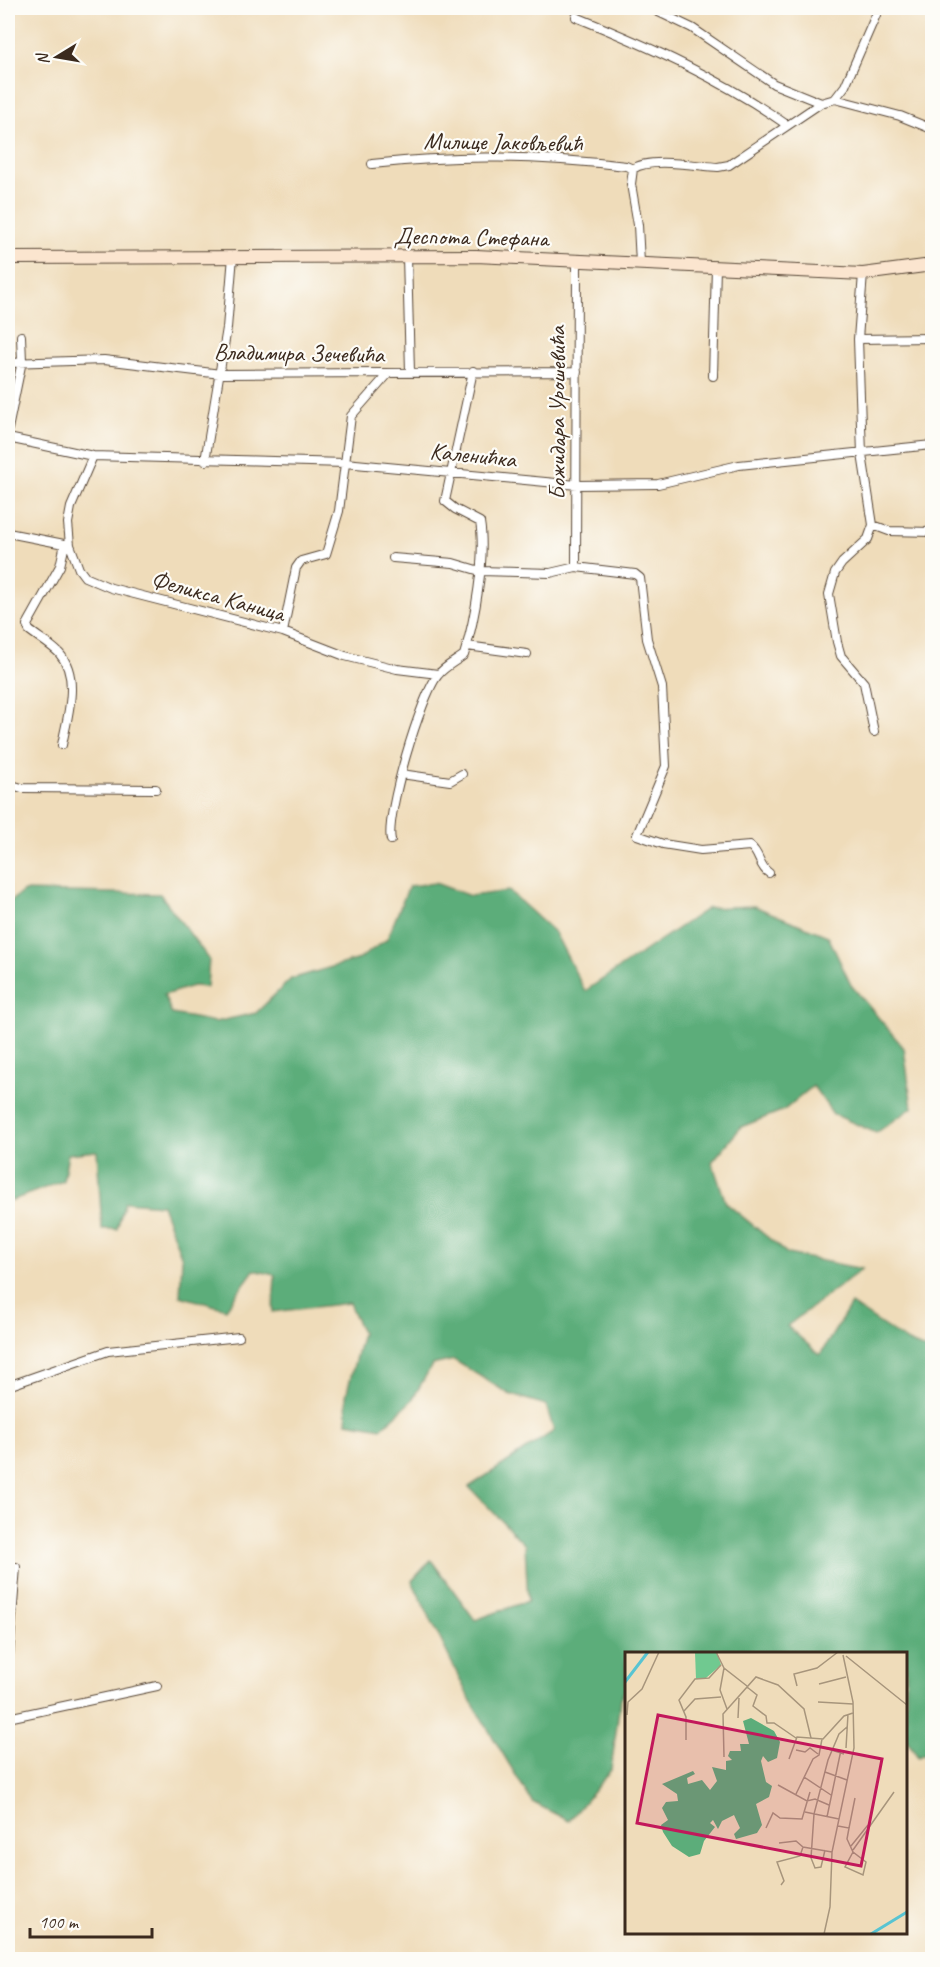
<svg xmlns="http://www.w3.org/2000/svg" width="940" height="1967" viewBox="0 0 940 1967" font-family="Caveat,sans-serif">
<style>
.forest{fill:#5cad7a;stroke:#4c6c4c;stroke-width:1.5}
.lines{fill:none;stroke-linecap:round;stroke-linejoin:round}
.minor-casing{stroke:#564535;stroke-width:10}
.secondary-casing{stroke:#564535;stroke-width:14}
.minor{stroke:#fff;stroke-width:8}
.secondary{stroke:#fbe5cf;stroke-width:12}
.labels{text-anchor:middle;stroke-width:4.5;stroke-linejoin:round;paint-order:stroke}
.street-label{font-size:24px;fill:#3b2a1e;stroke:#fdfcf7}
.inset-river{fill:none;stroke:#58c4d2;stroke-width:3}
.inset-road{fill:none;stroke:#a7957c;stroke-width:1.5}
.view{fill:#c2185b;fill-opacity:0.15;stroke:#c2185b;stroke-width:3}
.inset-edge{fill:none;stroke:#3b2a1e;stroke-width:3}
</style>
<rect width="100%" height="100%" fill="#fdfcf7"/>
<filter id="ink" filterUnits="userSpaceOnUse"><feTurbulence type="fractalNoise" baseFrequency=".0167" numOctaves="2"/><feDisplacementMap in="SourceGraphic" scale="12" xChannelSelector="R" yChannelSelector="G"/><feConvolveMatrix kernelMatrix="1 2 1 2 8 2 1 2 1" color-interpolation-filters="sRGB"/></filter>
<filter id="wash" filterUnits="userSpaceOnUse"><feTurbulence type="fractalNoise" baseFrequency=".008" numOctaves="4" result="noise"/><feDisplacementMap in="SourceGraphic" scale="24" xChannelSelector="R" yChannelSelector="G"/><feGaussianBlur stdDeviation="1.35" result="paint"/><feColorMatrix in="noise" values="0 0 0 0 0 0 0 0 0 0 0 0 0 0 0 0 0 1.4 0 .05"/><feComposite in="paint" operator="in"/></filter>
<g filter="url(#wash)">
<rect width="100%" height="100%" fill="#efdcba"/>
<path class="forest" d="M435,883L470,896L509,891L555,933L585,991L708,908L754,906L828,936L851,985L904,1048L912,1108L876,1133L833,1114L813,1086L784,1110L741,1127L712,1162L726,1203L788,1254L862,1269L787,1326L820,1355L851,1304L908,1342L932,1352V1750L918,1757L906,1739V1654H626V1686L620,1701L611,1770L569,1821L532,1802L468,1696L412,1581L431,1560L475,1620L528,1601L525,1545L469,1487L554,1431L546,1405L509,1394L454,1360L432,1365L412,1400L382,1428L347,1422L346,1396L362,1333L349,1303L273,1312L275,1275L254,1270L226,1309L180,1296L182,1258L162,1205L125,1202L117,1229H102L97,1151L68,1154L63,1181L8,1202V903L24,891L160,894L209,959L207,987L193,986L164,995L172,1014L215,1022L256,1013L291,979L359,959L387,939L409,886Z"/>
</g>
<g filter="url(#ink)">
<g class="lines">
<g class="minor-casing">
<path id="minor" d="M650,8L692,28L774,84L821,103
M576,17C650,47 722,79 787,125
M835,99L900,116L932,129
M372,164C459,154 539,156 626,166L633,169
M407,256L410,372
M640,263L638,225L631,184L633,169C650,157 696,166 718,167L729,165L821,103L835,99L845,86L879,8
M863,274L858,339L862,454L873,525L868,539L842,563L835,573L829,594L837,642L841,656L864,683L874,732
M858,339L932,338
M8,363L104,360L221,374L577,372
M713,376L716,267
M8,429L22,361L21,336
M8,438L93,456L345,463L577,485L658,484L739,465L932,445
M93,456L71,507L68,523L70,545L79,569L85,577L111,588L283,632L345,656L397,669L438,674
M205,461L227,328L233,256
M873,525L889,531L932,532
M8,533L69,545
M393,558L453,563L480,571L550,573L576,567L635,574L640,578L647,639L662,687L666,766L637,835L663,844L701,850L750,846C760,853 759,867 769,873
M576,567L577,260
M283,632L296,568L301,561L326,554L339,511L351,416L388,374
M467,646L527,654
M62,745C67,717 81,677 59,653C50,644 39,638 29,630L27,625L60,566L65,544
M401,774L450,781L462,774
M8,784L22,788L156,789
M391,840C385,816 421,695 438,675C444,667 456,661 464,655C475,620 486,557 480,522L455,509L445,501L473,371
M8,1386L108,1351L239,1337
M8,1668L16,1567
M8,1718L157,1686"/>
</g>
<g class="secondary-casing">
<path id="secondary" d="M8,258L476,256L863,274L932,265"/>
</g>
<use href="#minor" class="minor"/>
<use href="#secondary" class="secondary"/>
</g>
</g>
<g class="labels">
<g class="street-label">
<text transform="translate(503 142) rotate(1)" y="8">Милице Јаковљевић</text>
<text transform="translate(471 237) rotate(1)" y="8">Деспота Стефана</text>
<text transform="translate(299 353) rotate(1)" y="8">Владимира Зечевића</text>
<text transform="translate(557 413) rotate(-90)" y="8">Божидара Урошевића</text>
<text transform="translate(473 455) rotate(6)" y="8">Каленићка</text>
<text transform="translate(218 596) rotate(15)" y="8">Феликса Каница</text>
</g>
</g>
<g transform="translate(625 1652)">
<rect width="282" height="282" fill="#efdcba"/>
<path d="M70,0H92L96,13L81,26L71,27Z" fill="#70c990"/>
<path d="M126,66L149,79L155,90L152,106L143,110L138,104L136,109L141,130L147,134L144,145L131,152L137,173L132,181L111,187L109,182L115,176L109,163L97,169L93,177L88,168L85,171L90,175L79,189L75,202L64,205L47,194L38,180L36,173L43,168L37,156L41,150L53,149L52,142L37,132L68,119L70,122L62,126L63,132L77,128L85,138L92,129L87,115L101,118V109L107,108L103,104L105,99H116L115,92H124L118,69Z" fill="#5cad7a"/>
<path class="inset-river" d="M0,30L23,0M246,282L282,260"/>
<path class="inset-road" d="M91,0L99,16L122,34M221,4L282,53M99,16L95,38L102,57M194,32L221,25M172,34L169,22L192,16L213,0M122,35L132,43L128,54L141,64L142,71H149L171,86M193,50L228,52M59,59L70,47L96,45M2,63L3,50L17,37L34,0M113,66L114,46M61,88V65L54,48L70,27L84,26L96,13M197,95L219,102M221,96L223,62M171,98L180,100L185,96L193,102M99,105L98,62L131,25L153,33L179,57L186,86M164,107L172,85L198,87L219,64L228,61M200,120L222,128M179,125L206,143M153,133L182,149L190,147L204,153M171,142L188,107L194,103L197,87M180,160L214,167M202,165L216,98M213,174L224,176L222,187L228,200L241,210L238,223L220,215L228,200M141,176L148,161L155,166L177,167L185,140M224,176L230,146M154,191L171,189L178,195L207,200M226,194L243,173M200,198L196,215L190,216L186,206L189,162L203,108L214,82L222,75M228,198L269,140M156,233L159,229L152,210L175,204L178,195M199,282L205,255L207,200L229,96L228,50L218,3"/>
<path class="view" d="M33,63L257,107L236,214L12,171Z"/>
<rect width="282" height="282" class="inset-edge"/>
</g>
<rect width="940" height="1967" fill="none" stroke="#fdfcf7" stroke-width="30"/>
<g transform="translate(57 57) rotate(259)" stroke="#fdfcf7" stroke-width="4.5" paint-order="stroke">
<path d="M0-4.5L10 22L0 15L-10 22Z" fill="#3b2a1e"/>
<text y="-9" font-size="16" font-weight="bold" text-anchor="middle" fill="#3b2a1e">N</text>
</g>
<path d="M30 1928v9h122v-9" fill="none" stroke="#3b2a1e" stroke-width="3"/>
<text x="39" y="1928" font-size="18" fill="#3b2a1e" stroke="#fdfcf7" stroke-width="4.5" paint-order="stroke">100 m</text>
</svg>
